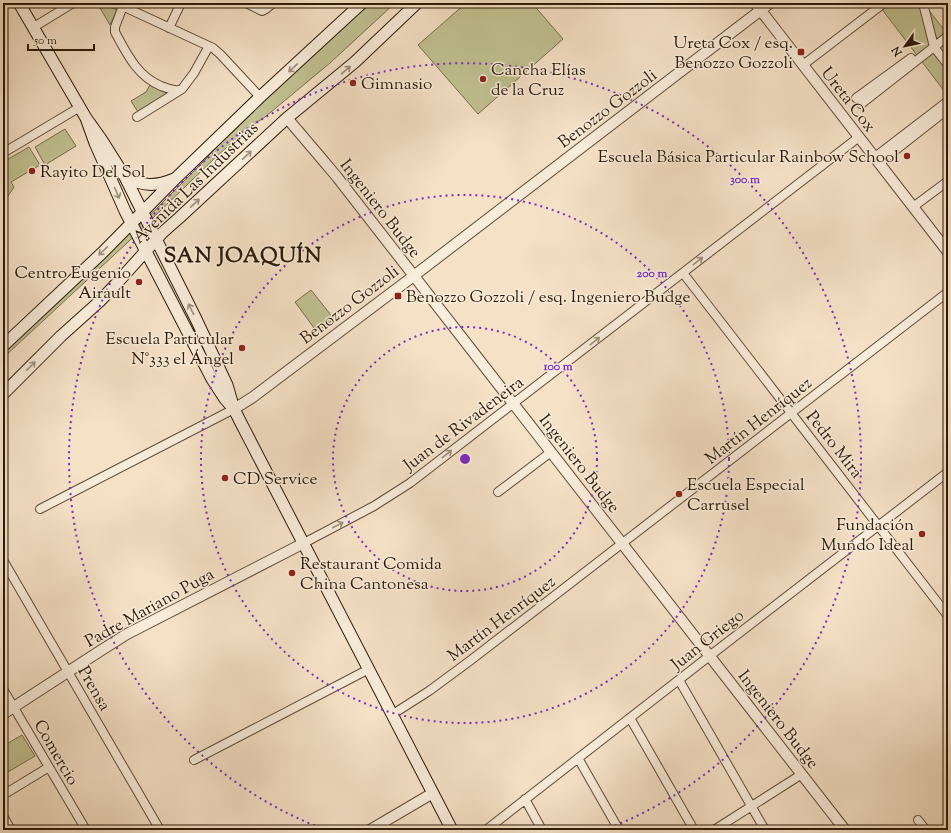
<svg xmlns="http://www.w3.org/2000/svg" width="951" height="833" viewBox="0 0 951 833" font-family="'Sorts Mill Goudy',serif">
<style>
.green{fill:#c1c191;stroke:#766e4c}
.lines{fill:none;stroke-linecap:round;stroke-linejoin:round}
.minor-casing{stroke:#5e4c38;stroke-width:10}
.tertiary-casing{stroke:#5e4c38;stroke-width:12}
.secondary-casing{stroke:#2c1a08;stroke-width:13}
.minor{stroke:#f8ecda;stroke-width:8}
.tertiary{stroke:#f8ecda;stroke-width:10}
.secondary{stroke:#f8ecda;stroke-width:11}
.oneway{stroke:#9c8e7c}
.ring{fill:none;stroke:#7b2cbf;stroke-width:2;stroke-dasharray:2 4}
.poi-dot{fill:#8f2418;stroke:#f8ecda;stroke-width:1.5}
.labels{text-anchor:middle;stroke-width:3;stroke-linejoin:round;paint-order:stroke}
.poi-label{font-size:17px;fill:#2c1a08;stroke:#f8ecda;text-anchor:start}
.street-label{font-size:17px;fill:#2c1a08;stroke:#f8ecda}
.district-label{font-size:21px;font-weight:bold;letter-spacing:1px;fill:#2c1a08;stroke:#f8ecda}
.centre{fill:#7b2cbf;stroke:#f8ecda;stroke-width:2}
.ring-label{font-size:12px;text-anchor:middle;font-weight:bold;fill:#7b2cbf;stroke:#f8ecda;stroke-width:3;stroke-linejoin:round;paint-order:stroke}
</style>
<rect width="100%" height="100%" fill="#f5e1c6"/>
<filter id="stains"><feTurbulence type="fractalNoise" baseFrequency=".005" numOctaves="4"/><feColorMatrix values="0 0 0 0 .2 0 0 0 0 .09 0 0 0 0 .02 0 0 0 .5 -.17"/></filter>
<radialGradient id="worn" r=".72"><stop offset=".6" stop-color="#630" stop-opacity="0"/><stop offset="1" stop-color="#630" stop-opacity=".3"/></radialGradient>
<path class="green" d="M97,3H100L117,10L110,25Z
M369,3H395L330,63L265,117L251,126L217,156L127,243L3,358V352L20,334L155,210L207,158L213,148L295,69Z
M466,3H532L563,39L478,114L418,45Z
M889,3H922L931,46L948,68V96L881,8Z
M927,8L946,32L934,41Z
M150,85L168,93L138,112L131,101L146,92Z
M65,129L76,146L45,165L35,147Z
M29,147L40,165L11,182L14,187L6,199L3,193V162Z
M311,290L334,319L317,332L295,302Z
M22,735L35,756L3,775V746Z"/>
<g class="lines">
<g class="minor-casing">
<path id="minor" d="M116,3L213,48L220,54L260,97
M246,3L262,11L266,9L273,3
M923,3L934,47L948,65
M123,6L115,27V32C127,54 137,76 161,86C167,88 173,91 179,90
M34,27L73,3
M169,28L181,3
M803,65L884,3
M856,98L911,58
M861,104L948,36
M137,117L182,89L194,73L209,46
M3,153L80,107
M875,157L948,101
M879,163L948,109
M913,207L948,181
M683,273L948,616
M498,492L551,452
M40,509L234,409
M304,543L374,506L410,483L859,137
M3,560L160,830
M679,680L765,830
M3,689L86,830
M393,714L429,691L471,660L948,292
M630,718L694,830
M578,758L619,830
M194,760L369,669
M3,795L49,767
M525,799L542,830
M3,816L11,830
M918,820L926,830
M486,830L703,661L948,472
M714,830L802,774"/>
</g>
<g class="tertiary-casing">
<path id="tertiary" d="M755,3L948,252
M287,118L321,158L337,177L845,830
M234,409L253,397L407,281L770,3
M3,714L100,651L127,634L304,543
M370,830L433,793"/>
</g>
<g class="secondary-casing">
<path id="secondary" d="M19,3L86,118L101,139L125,177L196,319L227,385L232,402
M86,118L95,143L125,211L212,379L225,399L234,409L241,423L452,830
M125,177C143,186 155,187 174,179
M3,346L102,253L176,178L260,97L362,3
M3,394L61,336L100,301L117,283L162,233L179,218L287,118L355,62L417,3"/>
</g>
<use href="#minor" class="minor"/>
<use href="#tertiary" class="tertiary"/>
<use href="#secondary" class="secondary"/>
</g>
<defs><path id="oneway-shaft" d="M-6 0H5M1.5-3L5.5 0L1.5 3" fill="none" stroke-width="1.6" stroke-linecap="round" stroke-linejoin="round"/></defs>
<g class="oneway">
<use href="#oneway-shaft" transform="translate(293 68) rotate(137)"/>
<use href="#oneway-shaft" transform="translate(346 70) rotate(-41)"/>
<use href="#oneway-shaft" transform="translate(247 155) rotate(-43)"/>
<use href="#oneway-shaft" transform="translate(117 193) rotate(66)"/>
<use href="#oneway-shaft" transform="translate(195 203) rotate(-43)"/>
<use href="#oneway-shaft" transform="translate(103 251) rotate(136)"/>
<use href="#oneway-shaft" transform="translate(698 261) rotate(-38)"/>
<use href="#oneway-shaft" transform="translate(191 309) rotate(-116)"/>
<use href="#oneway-shaft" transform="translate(595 341) rotate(-38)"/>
<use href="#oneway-shaft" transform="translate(31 366) rotate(-45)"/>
<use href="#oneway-shaft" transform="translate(447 454) rotate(-38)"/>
<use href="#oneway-shaft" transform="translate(338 525) rotate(-28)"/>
</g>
<g class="ring">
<circle cx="465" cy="459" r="132"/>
<circle cx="465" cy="459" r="264"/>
<path d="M326 830A396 396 0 1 1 604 830"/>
</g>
<g class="poi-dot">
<rect x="797" y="48" width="8" height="8" rx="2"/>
<circle cx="483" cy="79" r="4"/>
<circle cx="353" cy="83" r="4"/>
<circle cx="907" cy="156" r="4"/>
<circle cx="32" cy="171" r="4"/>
<circle cx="139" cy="282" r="4"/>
<rect x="394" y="292" width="8" height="8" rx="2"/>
<circle cx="242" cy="348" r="4"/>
<circle cx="225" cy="478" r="4"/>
<circle cx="679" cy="494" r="4"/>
<circle cx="922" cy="534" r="4"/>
<circle cx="292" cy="573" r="4"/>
</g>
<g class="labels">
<g class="poi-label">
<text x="793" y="48" text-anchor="end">Ureta Cox / esq.<tspan x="793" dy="20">Benozzo Gozzoli</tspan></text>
<text x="491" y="75">Cancha Elías<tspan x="491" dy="20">de la Cruz</tspan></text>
<text x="361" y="89">Gimnasio</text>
<text x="899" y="162" text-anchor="end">Escuela Básica Particular Rainbow School</text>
<text x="40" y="177">Rayito Del Sol</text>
<text x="131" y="278" text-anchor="end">Centro Eugenio<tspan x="131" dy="20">Airault</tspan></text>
<text x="406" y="302">Benozzo Gozzoli / esq. Ingeniero Budge</text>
<text x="234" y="344" text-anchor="end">Escuela Particular<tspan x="234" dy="20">N°333 el Ángel</tspan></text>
<text x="233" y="484">CD Service</text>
<text x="687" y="490">Escuela Especial<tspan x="687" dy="20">Carrusel</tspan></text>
<text x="914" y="530" text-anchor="end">Fundación<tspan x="914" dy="20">Mundo Ideal</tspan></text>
<text x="300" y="569">Restaurant Comida<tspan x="300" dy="20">China Cantonesa</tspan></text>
</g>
<g class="street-label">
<text transform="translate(849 99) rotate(52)" y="6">Ureta Cox</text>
<text transform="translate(607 108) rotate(-37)" y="6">Benozzo Gozzoli</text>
<text transform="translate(195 182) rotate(-44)" y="6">Avenida Las Industrias</text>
<text transform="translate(381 208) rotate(52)" y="6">Ingeniero Budge</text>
<text transform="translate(349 304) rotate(-37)" y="6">Benozzo Gozzoli</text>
<text transform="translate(758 420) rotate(-38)" y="6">Martín Henríquez</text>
<text transform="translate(463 423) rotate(-37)" y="6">Juan de Rivadeneira</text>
<text transform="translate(835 444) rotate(52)" y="6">Pedro Mira</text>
<text transform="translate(580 463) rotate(52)" y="6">Ingeniero Budge</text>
<text transform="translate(149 607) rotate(-29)" y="6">Padre Mariano Puga</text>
<text transform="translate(501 618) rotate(-37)" y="6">Martín Henríquez</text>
<text transform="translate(707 639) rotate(-38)" y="6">Juan Griego</text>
<text transform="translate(95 688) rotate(60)" y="6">Prensa</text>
<text transform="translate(779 719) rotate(52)" y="6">Ingeniero Budge</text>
<text transform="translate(57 752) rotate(60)" y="6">Comercio</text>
</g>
<g class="district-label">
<text x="243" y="262">SAN JOAQUÍN</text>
</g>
</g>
<circle cx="465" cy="459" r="6" class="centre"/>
<g class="ring-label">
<text x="745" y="183">300 m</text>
<text x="652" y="277">200 m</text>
<text x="558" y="370">100 m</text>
</g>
<rect width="951" height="833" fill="none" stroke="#f5e1c6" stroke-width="16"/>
<rect x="4" y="4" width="943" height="825" fill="none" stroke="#2c1a08" stroke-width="2"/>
<rect x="8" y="8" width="935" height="817" fill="none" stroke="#2c1a08"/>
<g transform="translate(905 46) rotate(237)" stroke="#f8ecda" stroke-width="3" paint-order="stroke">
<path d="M0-3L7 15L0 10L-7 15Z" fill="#2c1a08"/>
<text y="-6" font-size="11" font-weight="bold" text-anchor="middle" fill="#2c1a08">N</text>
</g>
<path d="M28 44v6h66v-6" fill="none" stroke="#2c1a08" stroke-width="2"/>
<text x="34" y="44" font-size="12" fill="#2c1a08" stroke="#f8ecda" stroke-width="3" paint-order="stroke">50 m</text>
<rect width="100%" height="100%" filter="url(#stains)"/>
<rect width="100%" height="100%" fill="url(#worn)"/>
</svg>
